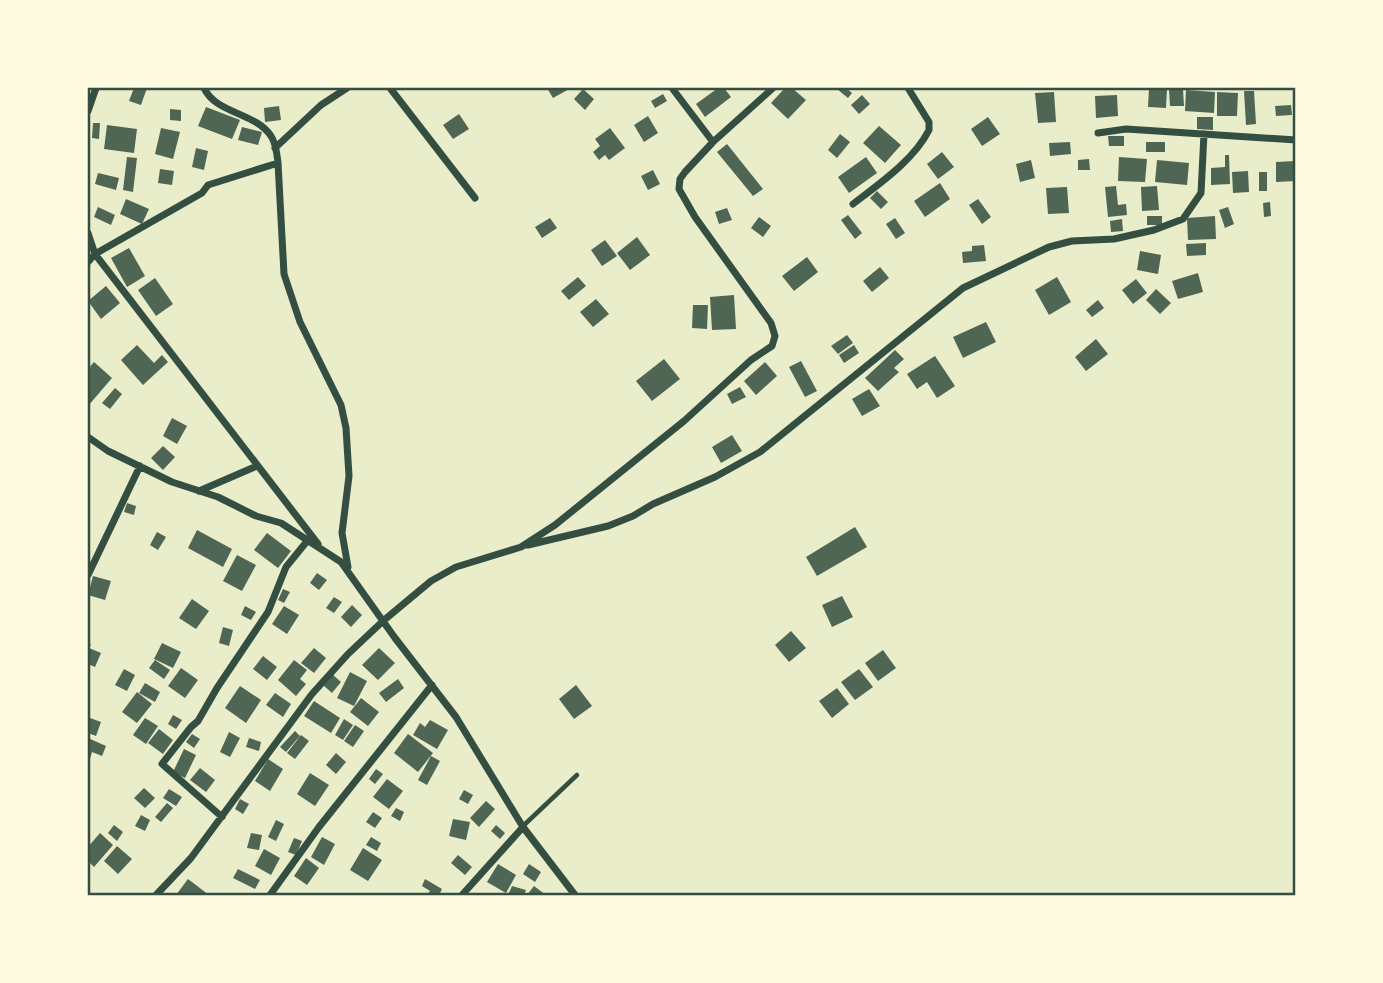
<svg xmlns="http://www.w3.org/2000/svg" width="1383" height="983" viewBox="0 0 1383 983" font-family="'Nunito Sans',sans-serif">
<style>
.building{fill:#4f6655}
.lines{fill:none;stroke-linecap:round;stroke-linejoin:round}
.service{stroke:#344e41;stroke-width:4.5}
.minor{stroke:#344e41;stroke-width:7}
.neatline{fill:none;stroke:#344e41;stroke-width:2.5}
</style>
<rect width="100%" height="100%" fill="#e9edc9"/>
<path class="building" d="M134,88H147L141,105L129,101Z
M547,88H571L553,98Z
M718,88H724L731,97L705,117L696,104Z
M785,88H792L806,100L788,119L771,103Z
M839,88H846L852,93L848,98L837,89Z
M1149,88L1167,89L1166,108L1148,107Z
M583,89L594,99L585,110L574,99Z
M1183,89L1184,106H1170L1169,90Z
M1186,90L1215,92L1214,113L1185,111Z
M1244,91H1254L1256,124L1246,125Z
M1054,92L1056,122L1038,123L1035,93Z
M1217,92L1238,93L1237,116H1217Z
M663,94L667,101L655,108L651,101Z
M862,95L870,104L859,114L851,105Z
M1117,95L1118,116L1096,118L1095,96Z
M1291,105L1292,115L1276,116L1275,106Z
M279,106L281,120L265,122L264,108Z
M206,107L240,120L232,139L198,126Z
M170,109L181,110V121L170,120Z
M459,114L469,129L453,139L443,125Z
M648,116L658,133L644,142L634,125Z
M988,117L1000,134L982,146L971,129Z
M1197,117H1213V130L1197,129Z
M93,123H100L99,139L92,138Z
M107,125L137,129L134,153L104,149Z
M879,126L901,145L885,163L863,143Z
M242,127L262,132L258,145L238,140Z
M161,128L180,132L173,159L155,154Z
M610,128L625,148L609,160L605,155L599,160L593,152L600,146L595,139Z
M840,134L850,142L837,158L828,150Z
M1108,136H1124V146H1109Z
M1070,142L1071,154L1050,156L1049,143Z
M1146,142H1165V152H1146Z
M727,144L763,189L753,196L717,152Z
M196,148L208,151L204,170L192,167Z
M942,152L954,167L938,179L927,164Z
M1225,155H1229L1230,184L1211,185V168L1225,167Z
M127,157L137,158L133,192L123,190Z
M866,157L877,173L849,193L838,177Z
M1119,157L1147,159L1145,182L1118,181Z
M1089,159L1090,170H1078V160Z
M1031,160L1035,178L1020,182L1016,164Z
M1157,160L1189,163L1187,185L1155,182Z
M1296,161V181L1276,182V162Z
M160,169L174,171L172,185L158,183Z
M653,170L660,184L648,190L641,176Z
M1248,171L1249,192L1233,193L1232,172Z
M1259,172H1267V191H1259Z
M98,173L119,178L116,190L95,184Z
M940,183L950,199L925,217L914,201Z
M1116,186L1118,205L1126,204L1127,215L1108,217L1105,187Z
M1157,186L1159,210L1142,211L1141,187Z
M1067,187L1069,213L1048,214L1046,188Z
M877,191L888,202L881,209L870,198Z
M126,199L149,209L142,224L120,214Z
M978,199L991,217L982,224L969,205Z
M1270,202L1271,216L1264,217L1263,203Z
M98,207L115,215L111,225L94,217Z
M1228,207L1234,224L1225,228L1219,210Z
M727,208L732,220L719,224L715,212Z
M848,215L862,233L855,239L841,220Z
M1147,216H1162V225H1147Z
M1215,216L1216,239L1188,240L1187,218Z
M759,217L771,226L763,237L751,228Z
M550,218L557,228L542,238L535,227Z
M895,218L905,233L896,239L886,224Z
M1122,219L1123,231L1111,232L1110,221Z
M637,237L650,255L630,270L617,253Z
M605,240L617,256L602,266L591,250Z
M1206,243V255L1187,256L1186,244Z
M984,245L986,261L963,263L962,252L972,251V246Z
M129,248L145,276L127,287L111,258Z
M1140,251L1161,255L1158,274L1137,270Z
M807,257L818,272L794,291L782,276Z
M880,267L889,278L872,292L863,281Z
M1198,273L1203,292L1178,299L1172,281Z
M578,277L586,286L569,300L561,291Z
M1057,277L1071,302L1049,315L1035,290Z
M155,278L173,304L156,316L138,290Z
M1136,279L1147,293L1133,304L1122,290Z
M106,286L120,303L101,319L88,301Z
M1156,289L1171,303L1160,314L1146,300Z
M734,295L736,329L712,330L710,297Z
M596,299L609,314L593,327L580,312Z
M1098,300L1104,308L1092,317L1086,310Z
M693,305H708L707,329L692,328Z
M986,322L996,342L963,358L953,337Z
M847,335L853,343L838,354L831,346Z
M1096,339L1108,354L1086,371L1075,357Z
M137,345L154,363L162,355L168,362L143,385L121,360Z
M854,345L859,353L844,363L839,355Z
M895,350L904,359L894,368L899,372L878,391L865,378Z
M935,356L955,386L937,398L927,382L917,389L907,374Z
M664,359L680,379L652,401L636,381Z
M801,361L817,391L805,397L789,367Z
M94,362L112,378L88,406V369Z
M765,362L777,376L756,395L744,381Z
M740,387L746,397L732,404L727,394Z
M115,388L122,394L110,409L102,403Z
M869,389L880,406L862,416L852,399Z
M172,418L187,426L177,444L163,436Z
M732,435L742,451L721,463L712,447Z
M163,446L175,457L163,470L151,458Z
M127,503L136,506L134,515L124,512Z
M855,527L867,547L817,576L806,557Z
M197,530L232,549L223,567L188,548Z
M157,532L166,537L158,550L150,545Z
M267,533L291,551L278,568L254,550Z
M237,555L256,565L242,591L223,581Z
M317,573L327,580L319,590L310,583Z
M93,576L111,581L105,600L88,595Z
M283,589L290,592L284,603L278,600Z
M842,596L853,617L832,627L822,605Z
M334,597L342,602L334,613L326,608Z
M192,599L209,611L196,629L179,618Z
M352,605L362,615L351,627L341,617Z
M245,606L256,612L251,620L241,615Z
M284,606L299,615L287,634L272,624Z
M223,627L233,630L229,646L219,643Z
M791,631L806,648L789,662L775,645Z
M88,643L91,644L89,648L101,653L95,667L88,664Z
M162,643L181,652L173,668L154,659Z
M314,648L326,658L314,673L301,663Z
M379,648L395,663L378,680L362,665Z
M883,650L896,668L878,681L865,663Z
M263,656L277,667L267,680L253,669Z
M155,660L170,670L164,679L149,668Z
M294,660L307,670L300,679L306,684L296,696L278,680Z
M181,668L198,680L185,698L168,686Z
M124,669L135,675L127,691L115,685Z
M859,669L873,687L855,700L841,682Z
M350,672L367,681L354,706L337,698Z
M332,674L341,682L332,693L323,685Z
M398,679L404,688L386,702L379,693Z
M145,683L160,692L155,702L139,693Z
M576,685L592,706L574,719L559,699Z
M240,686L261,700L246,723L225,708Z
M837,688L849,704L832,718L819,701Z
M137,692L152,704L137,723L122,712Z
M275,693L291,704L283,717L266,705Z
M361,698L379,712L368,726L350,712Z
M314,701L340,718L331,733L304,716Z
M173,715L182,720L176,729L168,724Z
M90,718L101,722L96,736L88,733Z
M145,718L158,726L146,744L133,735Z
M344,719L353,725L343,740L335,735Z
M430,720L448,730L437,749L413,735L420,723L425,727Z
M355,725L364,731L353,747L344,741Z
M159,729L173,740L163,754L148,743Z
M295,731L300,736L286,752L280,747Z
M229,732L240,738L230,757L220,752Z
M192,734L200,739L194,748L186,742Z
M408,734L433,753L418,772L394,753Z
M301,735L309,741L295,759L287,753Z
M88,738L106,746L102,756L92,752L90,759L88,758Z
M249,738L261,742L259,751L246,747Z
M184,749L196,755L185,778L173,772Z
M336,753L346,762L336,774L326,765Z
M431,756L440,761L427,785L418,780Z
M268,759L283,769L270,791L255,781Z
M200,768L215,780L206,792L190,780Z
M376,769L383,774L375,784L369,779Z
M310,773L329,785L315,806L297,794Z
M387,779L403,791L389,809L373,797Z
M144,788L155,798L145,808L134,798Z
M169,789L182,797L176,806L163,798Z
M464,790L473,795L468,804L459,799Z
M240,799L249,804L243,814L235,809Z
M486,801L495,809L479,827L470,818Z
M167,803L173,808L161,822L155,817Z
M396,808L404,812L400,821L391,816Z
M373,812L382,818L375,828L366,822Z
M141,815L150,820L145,831L135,826Z
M453,819L470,822L466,840L449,836Z
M276,820L284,824L276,841L268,837Z
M114,825L123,832L117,841L108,833Z
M496,825L505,833L500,839L491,831Z
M100,833L113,845L94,867L88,861V847Z
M251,833L262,835L259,850L247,848Z
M322,837L335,844L324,865L311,857Z
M371,837L381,843L377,851L366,845Z
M294,838L302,841L296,855L288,852Z
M117,846L132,859L118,874L104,861Z
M363,848L382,860L368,881L350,870Z
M264,849L280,858L271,875L255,866Z
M458,855L472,867L465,875L451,863Z
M306,858L319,868L307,885L294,876Z
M498,864L516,875L506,893L487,882Z
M529,864L541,872L535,882L523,874Z
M238,869L260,880L255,889L233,878Z
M188,879L209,895H176Z
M425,879L442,889L439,895H427L430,891L422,886Z
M512,886L526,890L524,895H508Z
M534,886L546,895H527Z"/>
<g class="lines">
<path class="service" d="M523,826L577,775"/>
<path class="minor" d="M204,88C216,114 255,112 271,136C276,143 277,154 278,163L284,274L300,322L341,405L346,428L349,476L342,533L348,567
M390,88L475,198
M672,88L713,142
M88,111L96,88
M1098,133L1126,129L1296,140
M275,148L321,105L347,88
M853,204C879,184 914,160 929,130V122L908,88
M88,233L95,254L318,544
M88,262L95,254L202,193L208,185L278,163
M88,437L108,451L172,482L218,497L256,516L281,523L341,562L395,638L456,717L523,827L575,895
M199,491L257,466
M528,545L608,526L633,516L653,504L715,477L760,452L963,288L1049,247L1072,241L1114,239L1154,230L1183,219L1201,193L1204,134
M88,575L140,466
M222,817L162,764L191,727L198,721L217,688L268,612L286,567L308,540
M156,895L191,858L312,694L348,654L383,621L431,581L456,567L521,547L555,525L684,421L751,360L772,346L775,336L771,323L695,217L679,189L680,179L685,172L713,142L773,88
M270,895L319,827L432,685
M462,895L523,827"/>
</g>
<rect width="1383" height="983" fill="none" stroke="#fefae0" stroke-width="178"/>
<rect x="89" y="89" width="1205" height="805" class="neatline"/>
</svg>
